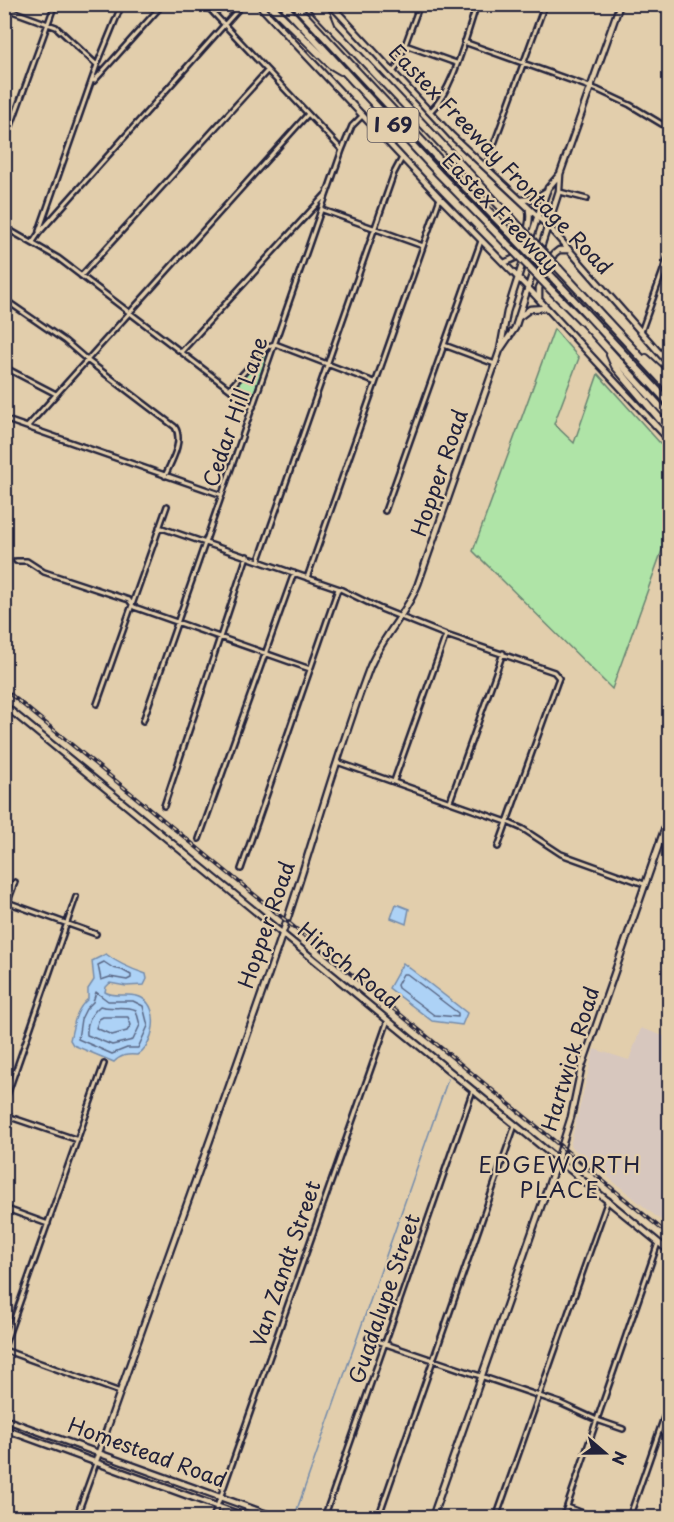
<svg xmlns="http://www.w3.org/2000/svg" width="674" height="1522" viewBox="0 0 674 1522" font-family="'Playpen Sans',sans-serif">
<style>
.built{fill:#d7c7be}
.green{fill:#afe4a7;stroke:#688371;stroke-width:1.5}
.water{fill:#add2f6;stroke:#758cab;stroke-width:1.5}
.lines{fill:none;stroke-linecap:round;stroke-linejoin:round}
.shore{stroke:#5a6886;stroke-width:1.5}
.stream{stroke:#758cab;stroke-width:1.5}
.street-casing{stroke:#22223b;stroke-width:8}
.secondary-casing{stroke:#22223b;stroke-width:9}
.highway-casing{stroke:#22223b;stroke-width:10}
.street{stroke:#e2ceac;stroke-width:3}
.secondary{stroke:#e2ceac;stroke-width:4.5}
.highway{stroke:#e2ceac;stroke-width:6}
.rail-casing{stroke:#22223b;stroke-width:4}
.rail{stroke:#e2ceac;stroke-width:1.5;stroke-dasharray:4.5;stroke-linecap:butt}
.highway-bridge-casing{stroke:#22223b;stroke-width:10;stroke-linecap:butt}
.highway-bridge{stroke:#e2ceac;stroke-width:6}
.labels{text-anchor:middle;stroke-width:4.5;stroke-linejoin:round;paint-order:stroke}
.shield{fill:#e2ceac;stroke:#5c565d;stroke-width:1.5}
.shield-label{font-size:20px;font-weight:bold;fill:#22223b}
.street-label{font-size:21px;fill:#22223b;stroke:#e2ceac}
.neighbourhood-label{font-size:22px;letter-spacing:1.5px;fill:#22223b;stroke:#e2ceac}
</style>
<rect width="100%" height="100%" fill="#e2ceac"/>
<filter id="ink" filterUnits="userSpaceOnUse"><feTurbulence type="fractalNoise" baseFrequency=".0167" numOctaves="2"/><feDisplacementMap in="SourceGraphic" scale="12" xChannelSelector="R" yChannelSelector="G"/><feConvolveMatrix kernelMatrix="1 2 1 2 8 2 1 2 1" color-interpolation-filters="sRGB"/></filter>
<g filter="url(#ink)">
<path class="built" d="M641,1028L669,1038V1227L570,1146L594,1049L629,1060Z"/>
<path class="green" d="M554,329L579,358L554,424L574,443L598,374L669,453V531L612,689L473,551Z
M270,348L251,401L235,388Z"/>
<path class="water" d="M396,904L409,909L406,924L391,918Z
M106,954C117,963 131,969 146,974L147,979L144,985L126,986L110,983L106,987L105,992C116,999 131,991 142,998C161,1009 154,1045 137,1055C127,1054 121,1055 114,1062L73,1045L70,1040C74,1024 75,1010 88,999V989L94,980L92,961Z
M403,963L467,1013L462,1025L432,1021L389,988Z"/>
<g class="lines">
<path class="shore" d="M104,962L113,968L122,970L131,975V978L127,980L110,977L101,980L98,965Z
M403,974H407L458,1013V1017L434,1015L398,988L397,985Z
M96,992L108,1001H133L143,1006L148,1026L138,1048H127L112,1054L78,1039L81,1019L86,1009L93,1002Z
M100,1006C112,1010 125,1005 136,1010L140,1025L133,1040L112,1045L87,1035C86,1022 91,1014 100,1006Z
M103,1017H128L131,1025L127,1031L112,1035L96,1028L99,1019Z"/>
<path class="stream" d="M294,1518L448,1079"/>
<g class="street-casing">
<path id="street" d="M205,4L342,150
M4,8L56,27L97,65
M464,42L598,90L630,105L670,129
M405,45L456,63
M393,72L397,67L420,4
M94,81L163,4
M430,112C454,89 466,36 477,4
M4,145L55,4
M486,166L545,4
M560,192L587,199
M323,210L423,246
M4,227L58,258L253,407
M39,231L97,65L122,4
M33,242L39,233L243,4
M81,276L267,71
M4,299L65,341L87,360L175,427C184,441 171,462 165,476
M641,332L670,251
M275,344L374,382
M444,345L495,364
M182,351L327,193
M4,367L56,394
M230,388L268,346L275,344
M4,419L222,495
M27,427L308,114
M385,511L481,241
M159,527L340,589L381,609L446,635L554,672L559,678L557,683L498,847
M259,560L394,173L402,158
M16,561H27L44,572L129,600L134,607L310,669
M307,578L440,198
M97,704L167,506
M143,721L342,150L352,126L362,116
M337,762L507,822L523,829L561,854L644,884
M394,781L446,635
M450,801L503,653
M164,806L247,556
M199,839L294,573
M241,869L338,589
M4,901L96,934
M4,913L15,882
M4,1104L76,897
M4,1115L78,1140
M4,1208L48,1224
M368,1338L560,1403L597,1420L623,1429
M4,1347L104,1064
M4,1350L120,1392
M567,1507L596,1518
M76,1518L96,1463
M213,1518L388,1020
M324,1518L473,1090
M378,1518L515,1125
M496,1518L608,1200
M563,1518L658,1243
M629,1518L670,1400"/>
</g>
<g class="secondary-casing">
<path id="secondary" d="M258,4L440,198L532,292L670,441
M330,4L452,136L549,227L670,365
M521,200L534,199L547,191
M504,263L515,258C522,245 532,226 529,210
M539,298V288L554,254L559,250H569
M518,318L530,309L546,308
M500,350L515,328L559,191L560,174L620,4
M4,705L670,1252
M4,1419L278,1518
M4,1429L249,1518
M96,1461C158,1280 226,1101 287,920C315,836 338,751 369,669C381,638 406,615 418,584L500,350L507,312L537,218L548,188L560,174
M432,1518L559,1155L571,1117L581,1069L670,813"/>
</g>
<g class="highway-casing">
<path id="highway" d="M269,4L331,65L341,71
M282,4L439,174L506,243
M294,4L464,186L509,232
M310,4L514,221
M319,4L327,15L331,25
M559,269L670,389
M555,280L670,404
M552,291L585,324L670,418
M610,355L615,366L670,431
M646,358L670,380"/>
</g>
<use href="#street" class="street"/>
<use href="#secondary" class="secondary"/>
<use href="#highway" class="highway"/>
<g class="rail-casing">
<path id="rail" d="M4,689L670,1236"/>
</g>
<use href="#rail" class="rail"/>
<g class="highway-bridge-casing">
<path id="highway-bridge" d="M514,221L559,269
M509,232L555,280
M506,243L552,291"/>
</g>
<use href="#highway-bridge" class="highway-bridge"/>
</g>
</g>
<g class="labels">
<rect class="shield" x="367.5" y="108" width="51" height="34" rx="4.5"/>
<g class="shield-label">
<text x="393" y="132">I 69</text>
</g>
<g class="street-label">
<text transform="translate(500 160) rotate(46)" y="7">Eastex Freeway Frontage Road</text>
<text transform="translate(500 213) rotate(46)" y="7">Eastex Freeway</text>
<text transform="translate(236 412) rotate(-71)" y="7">Cedar Hill Lane</text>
<text transform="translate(440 473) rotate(-71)" y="7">Hopper Road</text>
<text transform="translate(267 925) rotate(-71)" y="7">Hopper Road</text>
<text transform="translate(348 966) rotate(39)" y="7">Hirsch Road</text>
<text transform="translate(571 1059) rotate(-73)" y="7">Hartwick Road</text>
<text transform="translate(286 1264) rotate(-71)" y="7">Van Zandt Street</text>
<text transform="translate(385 1299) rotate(-71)" y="7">Guadalupe Street</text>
<text transform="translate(147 1453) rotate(20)" y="7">Homestead Road</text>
</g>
<g class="neighbourhood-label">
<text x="560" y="1173">EDGEWORTH<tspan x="560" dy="25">PLACE</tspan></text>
</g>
</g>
<rect width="674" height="1522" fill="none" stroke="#e2ceac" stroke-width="24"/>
<rect x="12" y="12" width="650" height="1498" fill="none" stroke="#22223b" stroke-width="2" filter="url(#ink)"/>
<g transform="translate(605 1453) rotate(110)" stroke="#e2ceac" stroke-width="4.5" paint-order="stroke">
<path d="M0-4.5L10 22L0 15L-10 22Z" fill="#22223b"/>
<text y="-9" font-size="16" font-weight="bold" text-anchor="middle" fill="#22223b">N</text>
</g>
</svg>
